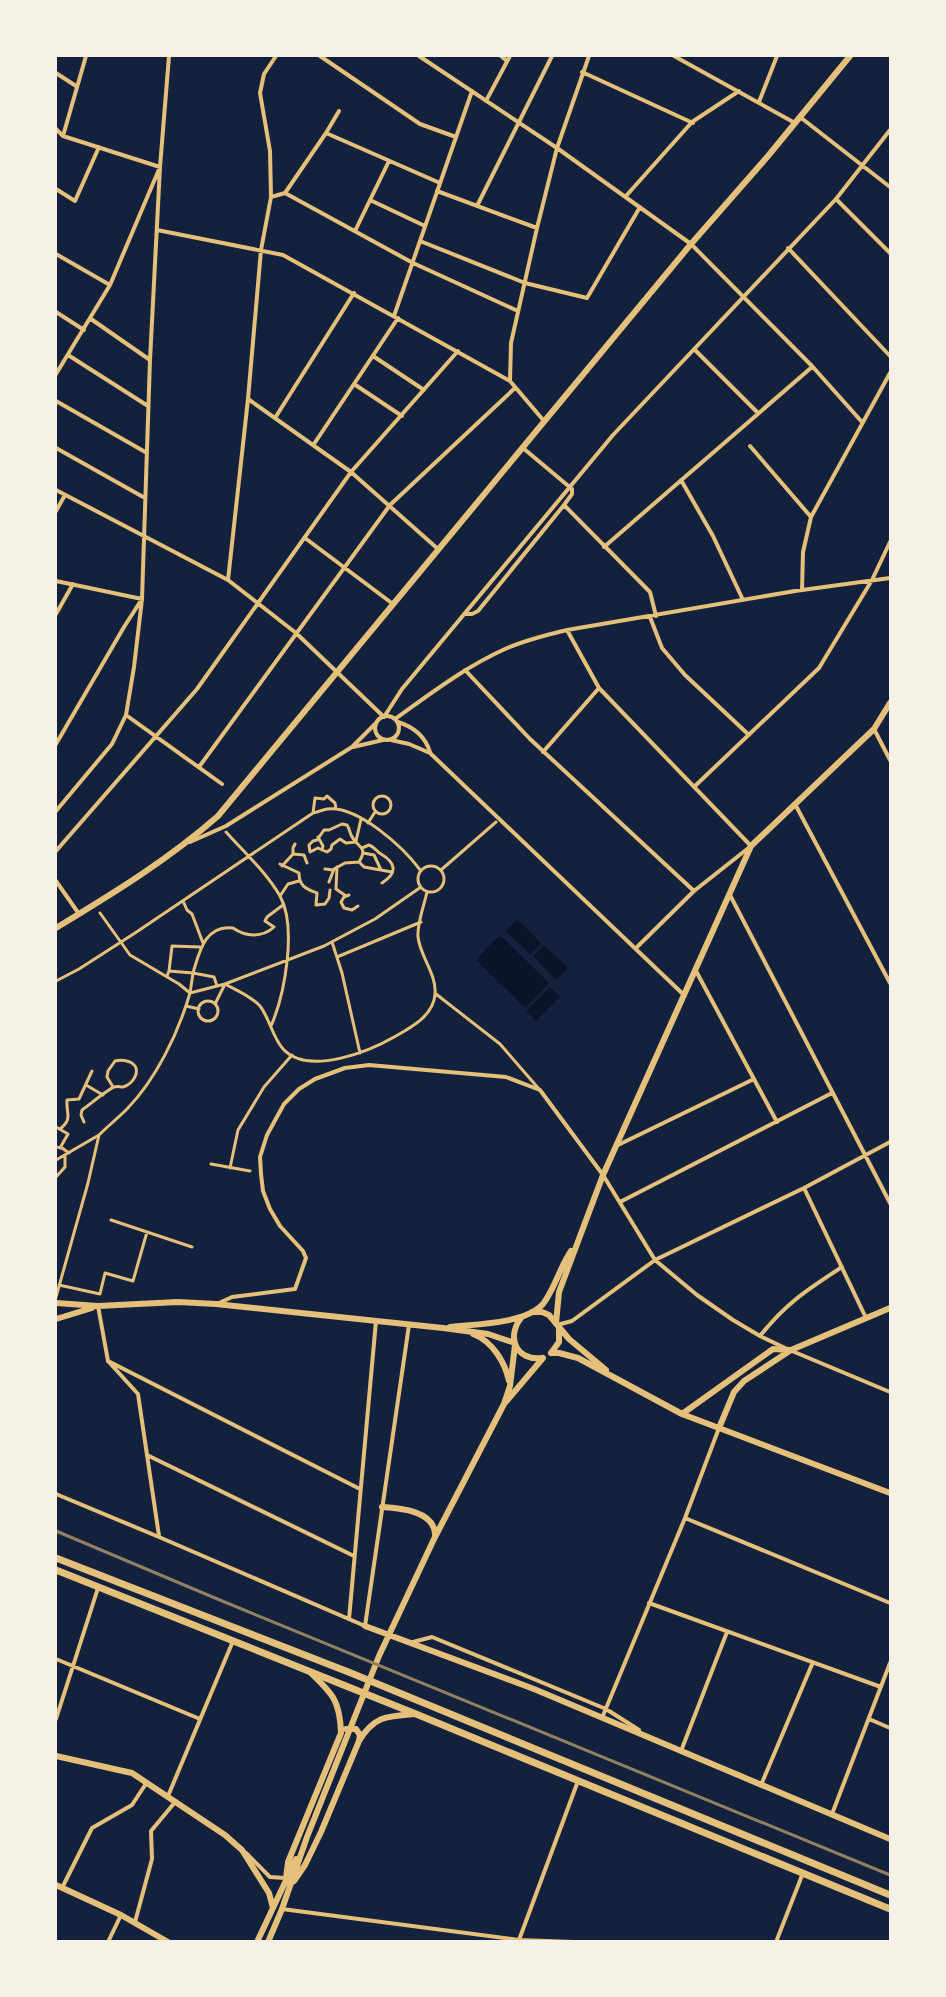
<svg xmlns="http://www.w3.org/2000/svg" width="946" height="1997" viewBox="0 0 946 1997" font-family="'Work Sans',sans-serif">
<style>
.water{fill:#0b132b}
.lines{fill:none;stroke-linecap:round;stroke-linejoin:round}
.pedestrian{stroke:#e5c07b;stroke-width:3}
.minor{stroke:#e5c07b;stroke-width:4}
.secondary{stroke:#e5c07b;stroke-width:6}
.trunk{stroke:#e5c07b;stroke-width:7}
.rail{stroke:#918062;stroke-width:3}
</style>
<rect width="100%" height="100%" fill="#14213d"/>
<path class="water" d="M517,919L541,943L530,954L506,931Z
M500,935L549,983L525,1008L476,960Z
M544,945L568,968L556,980L533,956Z
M550,987L560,997L536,1021L526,1011Z"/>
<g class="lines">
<path class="pedestrian" d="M373 805a9 9 0 1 1 18 0a9 9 0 1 1-18 0Z
M313,813L315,798L324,799L327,796L335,803L336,809
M368,823L375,812
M226,832C244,852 266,872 280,896C297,927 285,994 271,1026
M318,837L323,846L322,850
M356,841L361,819
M362,848L369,845C375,847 376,851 381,854C396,863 398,873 382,883
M363,853L374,855L381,870
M293,854L304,855L307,863
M359,862L364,867L392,872
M280,864L299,873C299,887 307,889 317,893L316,905L325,904L329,898L330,890
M418 879a13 13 0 1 1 26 0a13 13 0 1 1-26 0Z
M282,866L293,854V848L295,844
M337,867L336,889L346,896
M325,869L333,870
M441,870L496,822
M329,882L334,869L345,863L359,862C369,846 357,848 351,835C350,832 349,828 347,825L342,824L329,830H324L317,840L313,841L309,845L310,852L318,848L327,852L331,849L332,845L340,839L346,843L356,842
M349,895L344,897L341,902L344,908L352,910L358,906
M280,896L288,884L299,881
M183,901L187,910L192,914L203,943
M100,913L130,955L179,984L190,993
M332,942L342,973L360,1053
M337,957L421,922
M169,971L172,946L200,947
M167,976L169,971L193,973C199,953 205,924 233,928C246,937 262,938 274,927L265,921L267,917L283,905
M56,981L79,969L135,933L313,813C318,812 322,810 327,809C358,805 404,848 421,871
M190,993L193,973L214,977L217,986
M436,994L500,1044L539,1089
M198 1011a10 10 0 1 1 20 0a10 10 0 1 1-20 0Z
M215,1004L225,984L324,946L375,919L421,887
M186,1006L199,1009
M86,1085L103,1095
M84,1122L81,1115L82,1110C88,1106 108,1089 114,1087C117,1086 120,1087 123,1087C134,1084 143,1068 130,1062C125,1060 120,1060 115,1061L108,1071L107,1077L113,1087
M56,1127L68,1134L60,1148
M60,1129C73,1118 66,1115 67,1100L79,1099L92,1071
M99,1135C108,1126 118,1118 127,1109C156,1079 178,1034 190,993L225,984C236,990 251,996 260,1006C270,1019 273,1039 284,1050C310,1076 370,1051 396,1036C412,1027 434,1015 435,994C437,975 420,956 418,937C417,923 424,906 427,892
M56,1147L62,1148L69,1153
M56,1160L99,1135L88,1183L56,1297
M211,1164L250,1171
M230,1168L238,1130L264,1087L292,1055
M56,1177L65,1167V1156
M111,1220L192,1247
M59,1285L100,1294L105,1273L133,1281L147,1232"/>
<path class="minor" d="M320,56L420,124L456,137
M419,56L557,148L691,244L812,366L862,422
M501,56L507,61
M674,56L795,123
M582,72L693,123
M56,73L76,86
M486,101L510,56
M759,102L777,56
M800,117L890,187
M56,129L63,136L160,167L150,360L142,599L134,667L126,715L112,744L56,811
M326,133L339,111
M63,136L86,56
M56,189L75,201L99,147
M437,191L537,228
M285,193L413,263L518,311
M626,196L692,122L739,91
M271,197L285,193L326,133L440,183
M836,199L890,253
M370,200L425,226
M477,206L552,56
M157,230L283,255L510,381
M355,231L389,161
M420,241L525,283L587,298L640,207
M788,248L890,356
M56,254L110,285
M56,312L84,330
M394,316L472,91
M91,319L150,360
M694,349L758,413
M68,355L148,406
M373,356L424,390
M56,374L110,285L160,167L169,56
M354,384L402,416
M248,399L351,472L438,549
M56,401L147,453
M275,418L354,293
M544,421L510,381L511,343L537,228L557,148L589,56
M314,444L398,318
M750,446L811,517
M56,448L145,498
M523,448L572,489V494L564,505L650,592L656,616
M681,480L713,536L743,600
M56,490L228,580L296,633L384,717L402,689L613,435L836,199L890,130
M56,511L65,495
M305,538L393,604
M604,547L812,367
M228,580L248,399L261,250L271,197L270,151L260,93L264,74L276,56
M56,581L142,599L124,627L56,744
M802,590L803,552L811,517L890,373
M56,614L73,584
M464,614H472L478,611L564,505
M650,617L662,648L685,675L749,735
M567,630L599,688L751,846L694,891L636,948
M465,670L530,739L694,891
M126,715L222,784
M375 728a12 12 0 1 1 24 0a12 12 0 1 1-24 0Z
M395,719C430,694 465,667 505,649C525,640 546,635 567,630L795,591L890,578
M398,722C414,727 425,736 430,752
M874,729L890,760
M391,740L409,744L430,753L684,995
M353,747L383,740
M543,752L599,688
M199,767L390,505L515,388
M695,786L819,668L872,580L890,542
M795,804L890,983
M190,842L226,826L352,747L375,724
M56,851L197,689L351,472L458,351
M56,881L79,914
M730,895L890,1203
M696,971L777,1122
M618,1145L754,1079
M804,1188L866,1318
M620,1202L832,1093
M219,1303L232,1297L295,1289L306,1258L303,1251L280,1226L270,1209L263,1191L261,1174L260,1157L267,1135L284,1104L299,1089L315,1079L345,1068L369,1065L506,1077L540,1090L603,1175L655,1260L697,1295L733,1320L760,1336L785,1348
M98,1306L108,1361L138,1394L159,1536
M557,1325L572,1321L655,1260L804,1188L890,1142
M760,1336C786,1303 807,1290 842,1267
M792,1351L890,1392
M108,1361L360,1489
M147,1455L354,1556
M56,1494L159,1537L365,1626L409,1325
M685,1518L890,1603
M649,1603L881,1687
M349,1619L376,1321
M413,1642L432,1637L606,1709L639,1730
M56,1659L200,1719
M602,1718L685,1518L719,1428
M56,1719L98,1588
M869,1719L890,1728
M681,1751L727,1632
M761,1785L813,1662
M168,1796L233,1641
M832,1814L890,1663
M246,1853L270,1877L285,1878
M62,1888L92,1828L132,1805L147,1782
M282,1909L519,1940L574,1942
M135,1922L152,1859L151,1831L176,1801
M519,1940L578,1781
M108,1942L121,1915
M776,1942L803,1873"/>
<path class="secondary" d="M56,928C112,894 168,860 218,816L691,244L768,156L850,56
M56,1303L98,1306L178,1302L216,1304L443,1328L488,1334L515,1343
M532,1312H542L549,1315L569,1339L606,1370
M521,1318C506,1337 516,1361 542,1358
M56,1319L92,1308
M556,1323L559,1292L603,1175L751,846L874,729L890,703
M450,1327C476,1324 525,1324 543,1304C555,1288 560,1267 571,1251
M473,1334C492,1341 505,1362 509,1381
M515,1345L510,1386L504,1404L543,1358
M551,1353H559L578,1358L682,1414L890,1493
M551,1353L559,1342V1327
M682,1414L773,1349L790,1350
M719,1428L734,1392L744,1381L791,1350L890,1308
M382,1507C400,1508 435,1511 435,1535
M365,1626L534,1689L890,1839
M346,1729H356L360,1735L359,1741
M56,1756L132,1773L225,1835L242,1850L269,1893L273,1908
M286,1878L288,1862L341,1733C340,1701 333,1694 310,1672
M294,1881L305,1865L321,1832L359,1741C374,1716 387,1716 415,1714
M56,1885L121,1915L168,1942
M257,1942L296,1859
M268,1942L282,1909L307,1837L379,1656L434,1539L504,1404"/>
<path class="trunk" d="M56,1558L351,1673L890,1895
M56,1570L416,1714L890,1909"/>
<path class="rail" d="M56,1531L215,1598L890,1875"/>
</g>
<rect width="946" height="1997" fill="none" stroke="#f6f1e7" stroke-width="114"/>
</svg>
